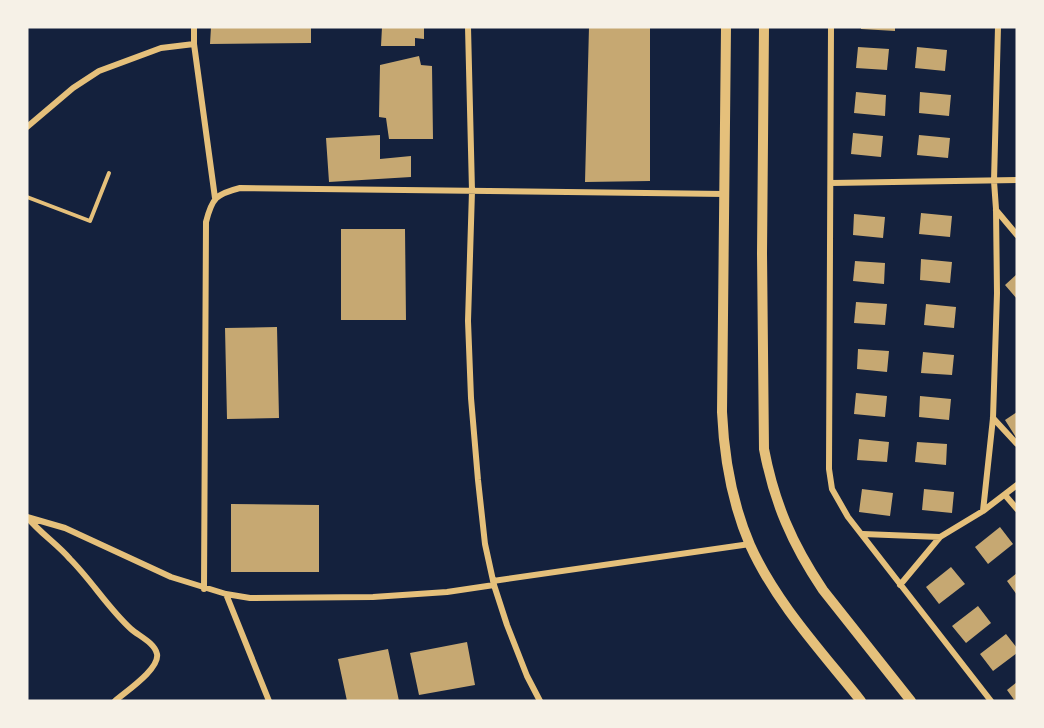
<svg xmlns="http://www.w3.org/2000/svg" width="1044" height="728" viewBox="0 0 1044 728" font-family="'DejaVu Sans',sans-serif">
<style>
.building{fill:#c6a872}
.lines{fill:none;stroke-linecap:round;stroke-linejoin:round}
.service{stroke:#e5c07b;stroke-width:4}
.minor{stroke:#e5c07b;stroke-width:6}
.secondary{stroke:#e5c07b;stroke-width:10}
</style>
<rect width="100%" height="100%" fill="#14213d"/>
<path class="building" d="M211,27H311V43L210,44Z
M382,27H424V39L415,38V46H381Z
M589,27H650V181L585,182Z
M861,27H895V31L861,29Z
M858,47L889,49L887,70L856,68Z
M917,47L947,50L945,71L915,68Z
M419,56L421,65L432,66L433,139H389L386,118L379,117L380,65Z
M856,92L886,95L885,116L854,113Z
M920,92L951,95L949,116L919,113Z
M853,133L883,136L881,157L851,154Z
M380,135V159L411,156V177L329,182L326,138Z
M919,135L950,138L948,158L917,155Z
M921,213L952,216L950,237L919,234Z
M854,214L885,217L883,238L853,235Z
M341,229H405L406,320H341Z
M921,259L952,262L950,283L920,280Z
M855,261L885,263L884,284L853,281Z
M1017,274V299L1005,285Z
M856,302L887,304L885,325L854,323Z
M926,304L956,307L954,328L924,325Z
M277,327L279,418L227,419L225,328Z
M858,349L889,351L887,372L857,369Z
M923,352L954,355L952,375L921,373Z
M856,393L887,396L885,417L854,414Z
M920,396L951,399L949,420L919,417Z
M1017,412V439L1005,420Z
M859,439L889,442L887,462L857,460Z
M917,442L947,444L946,465L915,462Z
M862,489L893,493L890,516L859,512Z
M924,489L954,492L952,513L922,510Z
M231,504L319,505V572H231Z
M1000,527L1013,544L988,564L975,547Z
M951,567L965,584L939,604L926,587Z
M1017,573V595L1007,581Z
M978,606L991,623L966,643L952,626Z
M1006,634L1017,648V653L993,671L980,654Z
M467,642L475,685L419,695L410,653Z
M388,649L399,701H347L338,659Z
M1017,682V701H1015L1007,690Z"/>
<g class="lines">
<path class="service" d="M27,197L90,221L109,173"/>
<path class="minor" d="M194,27V44L215,198
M468,27L472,191L468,321L471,398L478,480L485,544L494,585L507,625L527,676L540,701
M831,27L829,469L832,489L848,517L991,701
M27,127L73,88L99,71L161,48L194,44
M831,183L1017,180
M996,210L1017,235
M993,418L1017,444
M1005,495L1017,509
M983,511L993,418L997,293L996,209L994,181L998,27
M27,517L65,528L171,577L226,594L250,598L373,597L447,592L494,585
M27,517C40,533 57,544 70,559C92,581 108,608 131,629C139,636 155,643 157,654C160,669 125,692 115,701
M863,534L940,537
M493,581L750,544
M900,585L940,537L983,511L1017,485
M204,589L206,222C212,198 216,194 240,188L725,194
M226,594L269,701"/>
<path class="secondary" d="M726,27L722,412C724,457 732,503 750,545C776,603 822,652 861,701
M764,27L762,253L764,449C774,502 792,544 823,590L911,701"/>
</g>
<rect width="1044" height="728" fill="none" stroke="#f6f1e7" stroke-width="57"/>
</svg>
